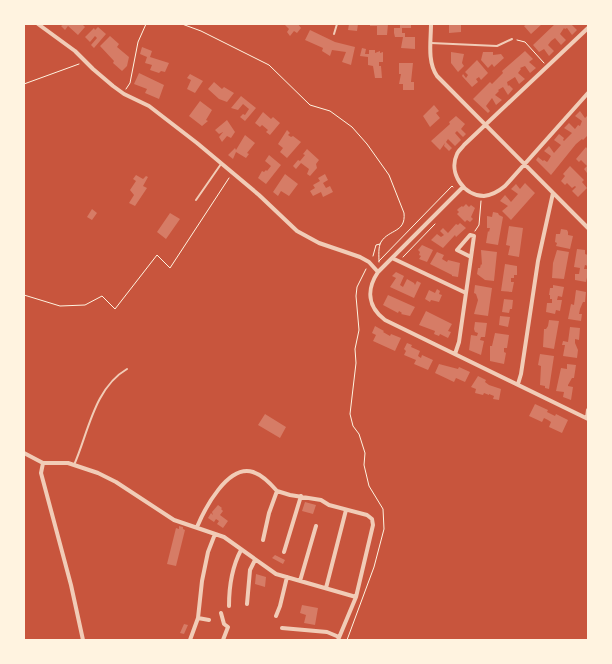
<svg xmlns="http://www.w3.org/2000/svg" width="612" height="664" viewBox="0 0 612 664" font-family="Manrope,sans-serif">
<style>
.building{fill:#d67c66}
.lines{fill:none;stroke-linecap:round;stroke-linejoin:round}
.path{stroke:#fff3e0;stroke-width:1}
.service{stroke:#f1ccb7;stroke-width:2}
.minor{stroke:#f1ccb7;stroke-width:4}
</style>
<rect width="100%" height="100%" fill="#c8553d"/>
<path class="building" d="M64,24H84L83,25L85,27L78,35L68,26L65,30L61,26Z
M286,24H298L301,28L297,33L294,31L290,36L287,32L289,29L285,25Z
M349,24H358L357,31L348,30Z
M370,24H388L387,35H377V26H370Z
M400,24H411V28H402V33H405V37H415V49L401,48L403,37H395L394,33V28H400Z
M449,24H461V32L449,33Z
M527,24H542L531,34L524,26Z
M555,24H571L577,30L572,35L567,28L565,29L564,28L560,34L566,40L561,45L555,38L551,41L548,45L554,51L549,56L544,49L539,52L533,45Z
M98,27L106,34L94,48L91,45L97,38L95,36L90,42L85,37L94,28L95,30Z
M310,30L335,42L355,47L351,65L342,62L346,52L332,50L330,56L322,51L323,48L305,40Z
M110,36L119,44L117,47L129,57L127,66L122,71L113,63L114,61L100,46Z
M142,47L152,51L150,57L169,63L165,72L161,71L159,73L150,70L152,65L145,63L147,57L140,54Z
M362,48L366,49L365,54H369V50H375V53L380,51V53L383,52V62H379V66H381L382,78H375L373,66L368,65V57L360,56Z
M525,51L533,59L529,62L536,68L530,73L525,66L520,68L521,69L518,73L525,79L519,84L515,77L507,82L508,86L509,85L513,89L508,95L503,87L498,90L499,91L495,95L502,100L496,105L492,98L486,106L490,111L488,113L473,99L490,82L492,84L503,73L502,71Z
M451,52L464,54L462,63L464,66L458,72L451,63Z
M483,52H493V55L501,54L504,58L494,67L492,64L488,68L481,60Z
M477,60L488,73L481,80L479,77L476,79L478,82L472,87L462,76L463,74L466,78L468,75L465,72Z
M399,63H413L411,82H414V90H403V84H399L401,74H399Z
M139,73L164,85L159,99L145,93L147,89L134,84Z
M190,74L203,81L195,93L187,89L191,80L187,78Z
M214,82L222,89L224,87L234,93L227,102L219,99L208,89Z
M241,96L256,108L245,121L240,117L243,114L245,115L249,109L243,104L238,110L231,108Z
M200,101L212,110L206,120L208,121L202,126L189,116Z
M434,105L439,111L436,113L440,118L430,127L423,116Z
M580,111L585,118L588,115V135L583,140L582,139L576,144L551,175L536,160L538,157L543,161L544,160L547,162L548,161L551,156L544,151L549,146L554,153L561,145L554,140L559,134L564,138L563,140L564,141L572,133L564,128L569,123L575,129L578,125L580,126L582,121L575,116Z
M263,112L271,119L273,117L280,123L270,135L266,132L268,130L262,125L260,127L255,123Z
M456,116L465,124L461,129L466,134L463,137L457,131L455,133L461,140L455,146L448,139L446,142L452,148L449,151L444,146L445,143L440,150L431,141L450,124L449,122Z
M227,120L235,132L231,138L227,136L222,142L219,137L223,132L219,134L215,130Z
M287,130L290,133L288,135L291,137L293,136L301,142L287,158L280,152L283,148L278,144Z
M245,135L255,143L247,153L249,154L246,158L236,152L233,159L228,155L235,148L236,150Z
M586,147L588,150L587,173L584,169L587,166L581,160L579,162L576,159Z
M307,149L319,160L316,164L317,168L310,176L307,174L309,169L301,163L296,169L293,166L298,160L300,161L305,155L303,154Z
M269,155L281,165L266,184L258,178L262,171L264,172L266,170L267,171L271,166L265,161Z
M570,166L584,180L582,182L587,188L578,197L572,191L576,187L575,186L572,188L567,183L565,185L561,181L565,176L563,174Z
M285,174L298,184L289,196L281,191L278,196L273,192Z
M325,174L328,180L323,183L326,188L330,186L333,192L323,197L321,192L313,196L310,191L315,188L313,185L320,181L318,178Z
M136,175L143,179L146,176L148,177L143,186L147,188L135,206L129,203L134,195L130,190L136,181L133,179Z
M525,183L535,193L511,220L502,211L508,206L500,201L505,195L511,202L518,194L511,189L516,184L520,189Z
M466,204L469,207L471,205L475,208L471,217L473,219L470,222L467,220L465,222L457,214L459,212L457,210L459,208L462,206L463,207Z
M92,209L97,213L92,220L87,217Z
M493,212L498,213L499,215L503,217L498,245L486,243L488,231L489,232L490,228H487V216L492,217Z
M170,213L180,219L166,239L157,232Z
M460,223L466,228L456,237L455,235L443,248L431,240L437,234L441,237L444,235L440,231L443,228L448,233L456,224L458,225Z
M509,226L523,228L519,257L508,255L510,246L506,245Z
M561,229L567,230L568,232V235L573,236L570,249L556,246L557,243L555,242L556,234H560Z
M422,245L433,250L427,262L419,259L421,256L419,255L420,252L418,250Z
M577,249L585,250V254L588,255V266L585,265L584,269H587V273H588L586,282L575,280V274H579L580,268L574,267Z
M481,250L497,252L494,281L485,280L477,274L478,268H480L481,264L482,265Z
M557,250L569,252L564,279L552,278L553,263Z
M437,252L444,255L442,259L447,262L448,260L460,263L458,277L452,276V275L430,264Z
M505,264L517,266V275H514V278H511V282H514L512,292L501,291Z
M396,272L404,276L400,285L403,287L407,279L414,283L415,285L417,281L421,283L414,298L390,287L396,278L392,276Z
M475,285L492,288L488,316L474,314L478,300L476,294L474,293Z
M553,285L564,287L562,297L558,296L557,300H562L560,311L556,310L555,314L546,312L547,303H552V299H550V295H549L550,288H553Z
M437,289L440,291L439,294L442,295L439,302L431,300L430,302L425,299L429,290L435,293Z
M576,290L586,292L585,302H583L580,309L579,314H582L581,321L568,319L571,304L574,305Z
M388,295L415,307L410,316L401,314L402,313L399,311L398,313L383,305Z
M504,299L513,300L512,309H510L509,313L502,312Z
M426,311L452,324L448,331L451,332L448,338L440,334L439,336L434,334L435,331L419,325Z
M500,316L510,317L508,327L499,325Z
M549,320L559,321L554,349L543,347L544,329H546L548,326Z
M475,322L487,323L485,337H481L480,340L484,341L481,355L469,350L471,335L477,336L478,333L475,332L474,329Z
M375,326L384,331L383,332L390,336L391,334L401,338L395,351L373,341L376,335L372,333Z
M570,327L580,328L579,340L575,339V343L578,350L577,358L563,356L565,345H562L563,341L568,342Z
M495,333L509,335L507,348H504V352L506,353L504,364L490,361V346H492Z
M407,343L412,345L411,347L420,351L418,356L421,358L422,355L433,360L428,370L414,364L416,360L404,355L406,351L404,349Z
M540,354L554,356L549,389L545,388V386L540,385L541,366L538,365Z
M439,364L458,369L459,367L470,372L465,382L456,378L454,382L435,373Z
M567,364L576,365L574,378H572L568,385V386L573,387L571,400L563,397L564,392L556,391L561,368L567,369Z
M478,376L486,380L485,382L489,385L501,389L499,400L493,399L494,396L489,394V395L484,393L483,395L475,393L476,389L471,387Z
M535,404L548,410L547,412L555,416L556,414L568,420L562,433L549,427L551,422L548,420L544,418L542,422L529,416Z
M265,414L286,427L280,438L258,425Z
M305,502L316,505L313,514L302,511Z
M218,505L222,508L221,509L223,511L220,515L228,521L223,528L217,524L219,521L216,519L214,522L208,518L211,513L213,515L212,512Z
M179,526L183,527V529L185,530L176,566L167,564L176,528L179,529Z
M275,555L285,560L283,564L272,558Z
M256,574L266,577L265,587L255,584Z
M302,605L318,608L315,625L304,623L306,615L300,613Z
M184,624L188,625L184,634L180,633Z"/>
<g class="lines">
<path class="path" d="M182,24L201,31L269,65L310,105L330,111L352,127L367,144L389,175L404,213C406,233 389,229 381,242C378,247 379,256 379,262
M517,40L525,42L544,63
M24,84L79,64
M126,89L130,83L138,42L146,24
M475,231L479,225L481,201
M373,256L376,245L380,244
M403,257L435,224
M379,261L452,186L453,187
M24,295L60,306L85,305L102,296L115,309L157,255L170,268L229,178
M347,640L374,567L384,529L383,509L369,486L364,465L365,453L359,434L353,426L350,414L356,363L355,349L359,330L356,296L357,287L366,269"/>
<path class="service" d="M334,34L337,24
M431,43L497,46L512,39
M196,200L221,164
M74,465C88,434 94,388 127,369"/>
<path class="minor" d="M38,24L75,51L93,69L113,86L124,94L149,106L197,143L259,195L297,231L319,243L360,257L369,262L378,272
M431,24C431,41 427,61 437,76L588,228
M588,28L464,145C462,148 458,151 457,154C448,173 464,196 484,196C493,195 499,191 505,186L588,93
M463,187L378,272C366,290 368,307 385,320L588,419
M392,258L466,293L459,342L455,354
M466,293L474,236L470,235L457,250L471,257
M518,384L521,374L538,261L553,193
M587,418L588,410
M24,453L43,463H68L98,473L116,482L174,520L224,537L276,574L356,597
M43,463L41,473L71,585L83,640
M197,527C205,508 228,464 253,472C263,475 271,484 277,491
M263,540L269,513L277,491L290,495L321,500L329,505L367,515L372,519L373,525L356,597L338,640
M284,552L301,496
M300,581L316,526
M326,588L346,510
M247,604L250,570L255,560
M229,606C229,586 232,567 241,550
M221,613L224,624L228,627L223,640
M276,616L280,606L287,577
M198,618L209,620
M282,628L327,632L339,637
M190,640L198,618L202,581L208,552L215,534"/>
</g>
<rect width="612" height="664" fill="none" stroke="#fff3e0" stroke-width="50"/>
</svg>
